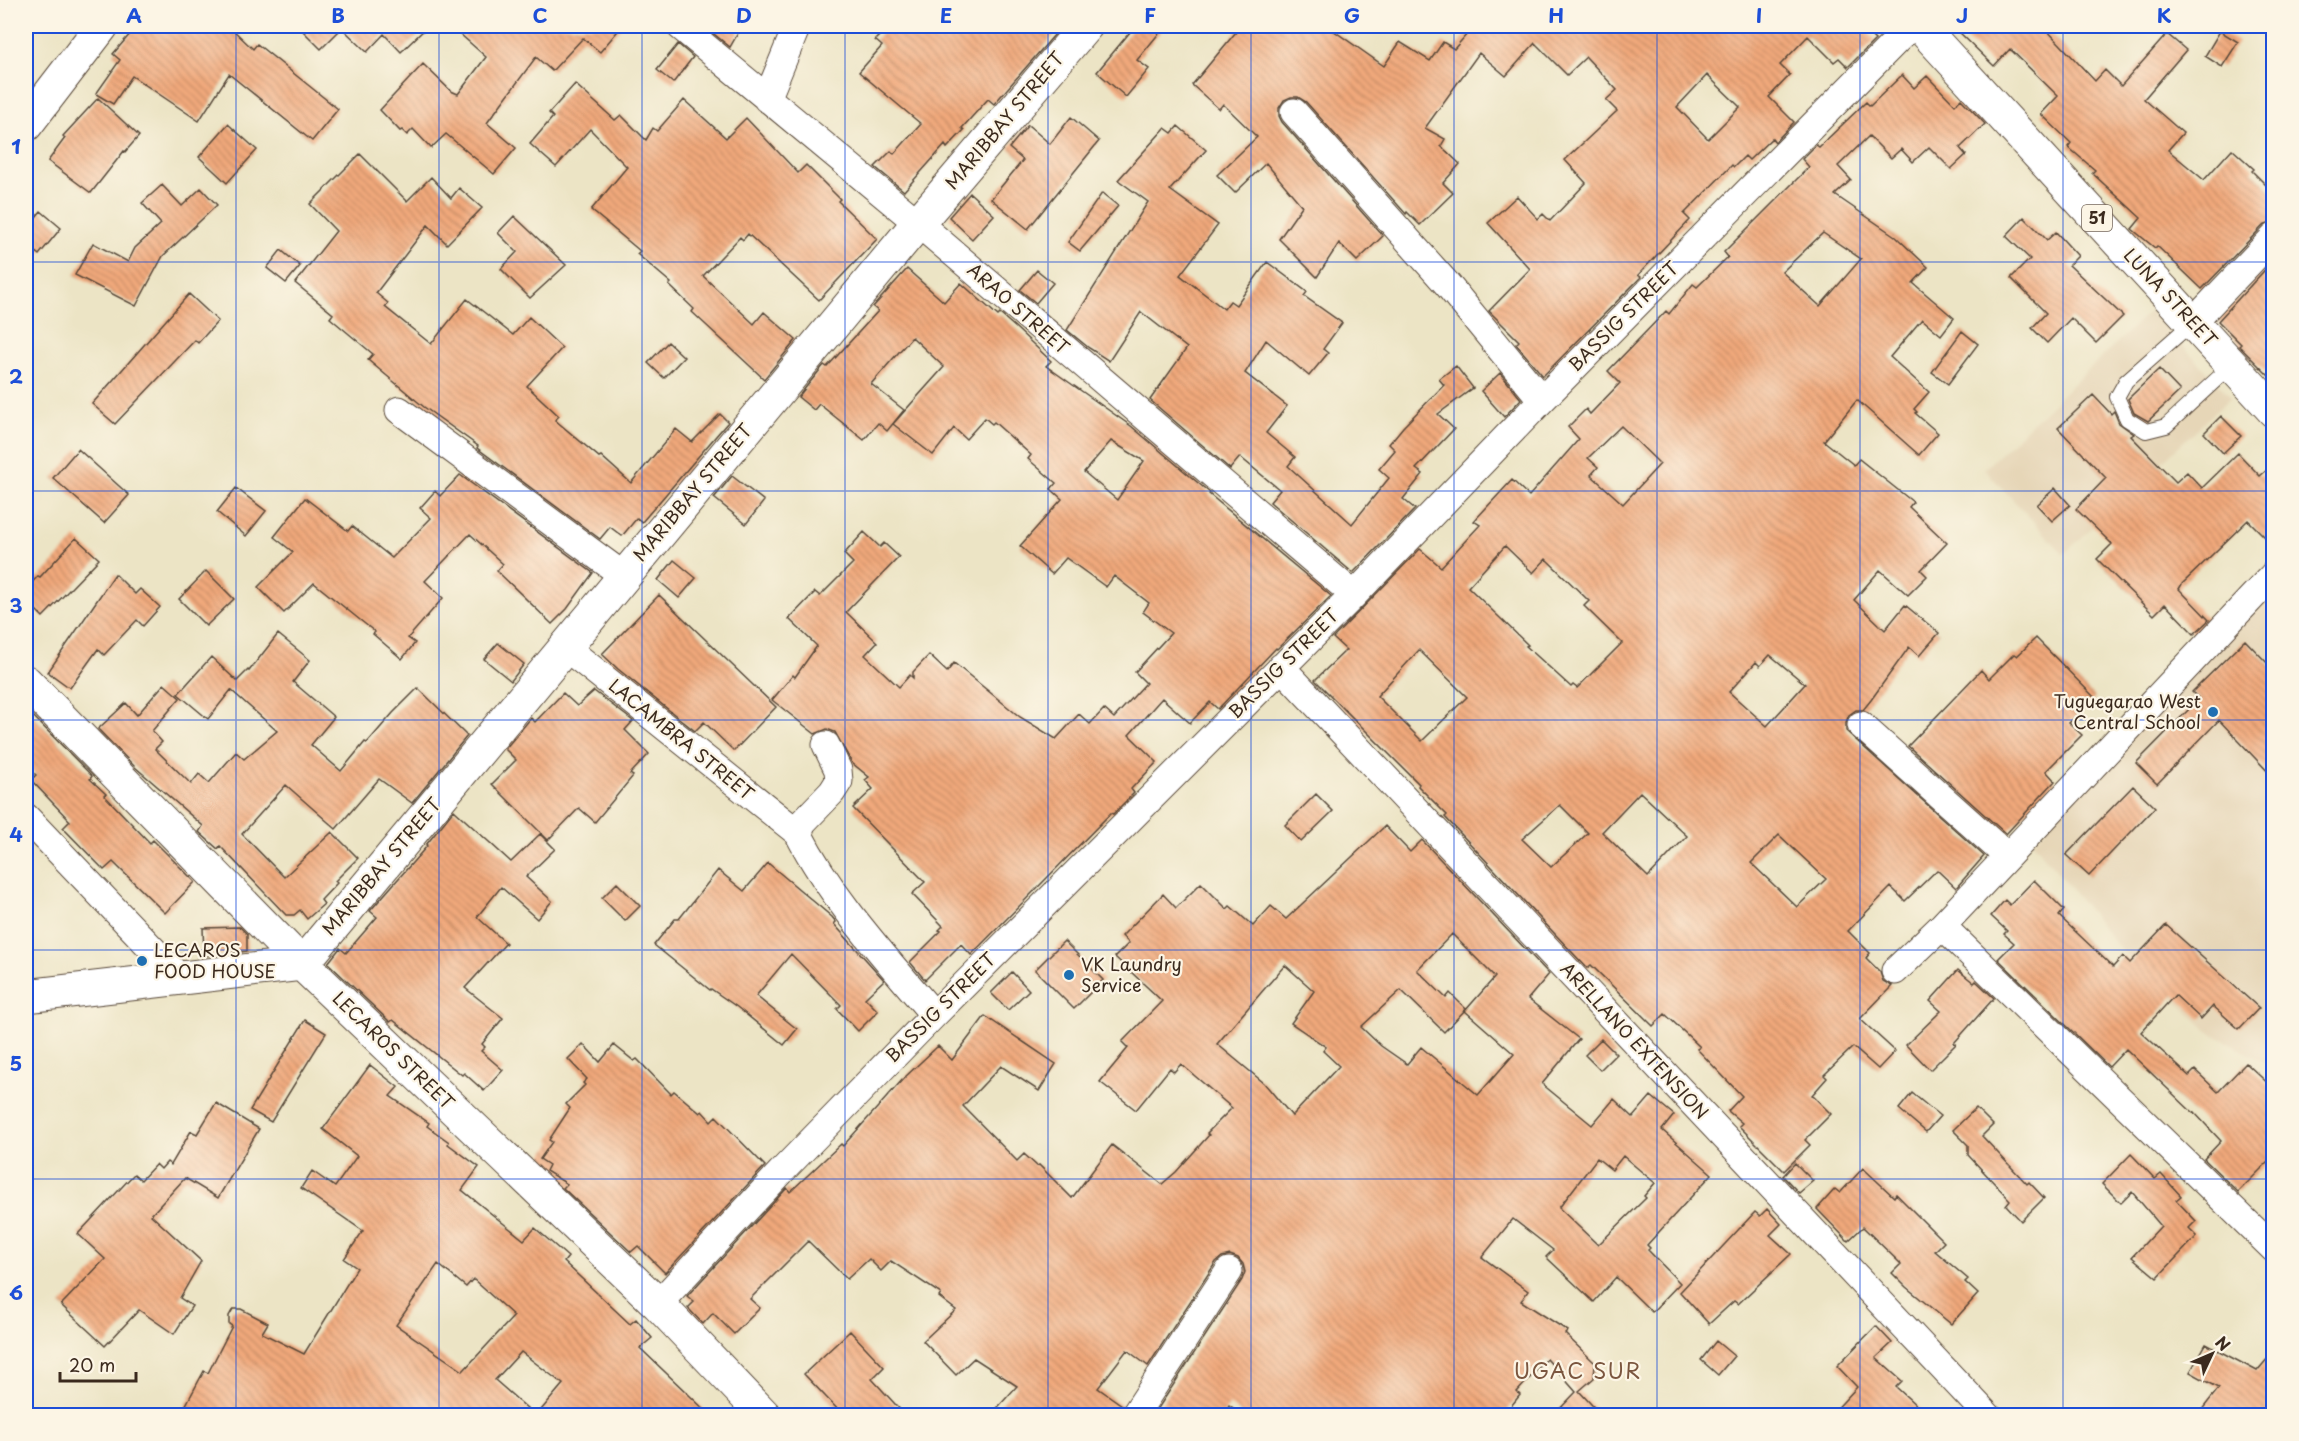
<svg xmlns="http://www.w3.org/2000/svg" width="2299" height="1441" viewBox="0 0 2299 1441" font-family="'Playpen Sans',sans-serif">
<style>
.built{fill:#e6d6b7}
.building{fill:url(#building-back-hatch);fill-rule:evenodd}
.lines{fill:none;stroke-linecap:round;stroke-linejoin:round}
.lane-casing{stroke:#564637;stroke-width:16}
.street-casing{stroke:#564637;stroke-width:29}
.secondary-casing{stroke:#564637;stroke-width:35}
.primary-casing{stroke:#564637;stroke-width:35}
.lane{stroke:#fff;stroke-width:14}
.street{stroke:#fff;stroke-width:27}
.secondary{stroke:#fff;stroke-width:33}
.primary{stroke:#fff;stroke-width:33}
.grid{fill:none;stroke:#1d4ed8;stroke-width:1.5;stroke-opacity:0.55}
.poi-dot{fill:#1f6fb2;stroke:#fcf5e5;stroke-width:2}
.labels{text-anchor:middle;stroke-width:4.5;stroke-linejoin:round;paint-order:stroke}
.shield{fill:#fcf5e5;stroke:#75675a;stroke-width:1.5}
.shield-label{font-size:16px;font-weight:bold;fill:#3b2a1e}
.street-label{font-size:18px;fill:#3b2a1e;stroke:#fcf5e5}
.poi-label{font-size:18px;fill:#3b2a1e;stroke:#fcf5e5;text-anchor:start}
.quarter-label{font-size:21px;letter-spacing:1.5px;fill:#7b563f;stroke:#fcf5e5}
.neatline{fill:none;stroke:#1d4ed8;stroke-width:2}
.grid-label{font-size:20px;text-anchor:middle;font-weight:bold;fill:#1d4ed8}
</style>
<defs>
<pattern id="building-back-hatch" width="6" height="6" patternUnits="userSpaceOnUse" patternTransform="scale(1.5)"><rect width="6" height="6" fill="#f1a97b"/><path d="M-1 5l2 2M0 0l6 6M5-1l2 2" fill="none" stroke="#c48a64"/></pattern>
</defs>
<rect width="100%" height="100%" fill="#fcf5e5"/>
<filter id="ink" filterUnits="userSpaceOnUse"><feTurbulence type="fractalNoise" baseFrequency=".0167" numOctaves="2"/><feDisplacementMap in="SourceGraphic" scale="12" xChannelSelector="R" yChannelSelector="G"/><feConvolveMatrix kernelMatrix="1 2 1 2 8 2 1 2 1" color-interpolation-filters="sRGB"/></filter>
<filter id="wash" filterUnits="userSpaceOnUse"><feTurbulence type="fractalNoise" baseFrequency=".008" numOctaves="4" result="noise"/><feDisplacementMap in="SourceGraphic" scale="24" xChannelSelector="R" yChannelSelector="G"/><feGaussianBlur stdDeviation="1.35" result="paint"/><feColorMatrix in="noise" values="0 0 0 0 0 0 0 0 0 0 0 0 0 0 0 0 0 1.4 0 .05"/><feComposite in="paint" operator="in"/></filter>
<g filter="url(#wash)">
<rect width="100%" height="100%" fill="#ece4c5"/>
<path class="built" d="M2150,311L2231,397L2064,554L1984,469Z
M2273,582V1067L2208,1031L2122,951L2033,842Z"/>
<g id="blocks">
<path class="building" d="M137,26H229L253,49L257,44L338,109L312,141L229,74L199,121L132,76L113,104L96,94L120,60L113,54Z
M298,26H428L401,52L384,34L367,52L342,28L321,49Z
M451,26H622L600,52L583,38L552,71L536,57L487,123L516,148L494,174L446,134L431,148L413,129L407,135L402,130L400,131L380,110L423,64L451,91L458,94L486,57Z
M704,26H742L730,47Z
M889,26H901L910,34L919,26H1062L994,104L988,99L962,128L964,130L947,148L945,145L904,191L875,167L891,151L894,154L921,124L859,72L882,46L875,40Z
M1135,26H1165L1137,60L1149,69L1126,97L1097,72Z
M1241,26H1327L1384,66L1400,42L1430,61L1443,42L1454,49L1474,26H1861L1875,40L1848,67L1839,58L1834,62L1808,36L1780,65L1790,75L1769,97L1794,122L1775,142L1772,138L1749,160L1745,156L1734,167L1732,165L1684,214L1690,220L1638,275L1641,277L1543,376L1516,344L1519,341L1489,311L1530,269L1488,223L1517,196L1538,219L1543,214L1550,221L1586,183L1565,160L1617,111L1606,100L1617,90L1586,57L1567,75L1535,43L1506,76L1479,53L1425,128L1445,139L1441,146L1460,164L1443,183L1453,193L1420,225L1407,212L1406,214L1306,102L1298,97H1291L1284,100L1279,108V116L1282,122L1383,236L1357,261L1339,243L1317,277L1279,239L1302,206L1266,163L1235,193L1217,175L1257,137L1223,104L1219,109L1192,85ZM1707,75L1740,107L1708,139L1677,107Z
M1953,26H2043L2095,81L2105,70L2121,86L2167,34L2186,50L2144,99L2183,133L2168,150L2204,180L2232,149L2254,169L2252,171L2274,193V222L2263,226L2202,289L2157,246L2155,248L2132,229L2141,218L2092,173L2095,170L2068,147L2071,143L2041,114L2058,96L2010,49L1994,66Z
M2220,31L2238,42L2222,67L2205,56Z
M678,44L693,57L673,83L657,70Z
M1902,75L1914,88L1927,76L1955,105L1961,99L1985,124L1960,148L1966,155L1951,169L1929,147L1913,162L1901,149L1891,158L1869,136L1838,166L1851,180L1835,195L1895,236L1928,267L1913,283L1954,318L1941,335L1922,319L1890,357L1929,392L1914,409L1917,412L1915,413L1938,433L1919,455L1857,400L1824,441L1854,465L1859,459L1913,502L1909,507L1947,543L1921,570L1927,576L1908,595L1880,570L1854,600L1885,630L1905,605L1939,633L1919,656L1909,647L1871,700L1863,710H1856L1849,715L1846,722V731L1984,856L1956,888L1937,870L1905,901L1891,887L1848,931L1870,953L1866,958L1880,972L1883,981L1892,986L1860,1019L1895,1051L1878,1069L1853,1047L1824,1075L1827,1078L1812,1095L1831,1114L1805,1140L1810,1145L1784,1171L1739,1126L1742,1123L1728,1111L1742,1096L1697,1049L1700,1047L1665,1014L1653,1026L1591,965L1587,968L1445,817L1447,815L1418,786L1419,784L1315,680L1346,650L1333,638L1420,549L1441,567L1480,525L1474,521L1512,480L1529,496L1579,439L1568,427L1586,409L1590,414L1620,383L1608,371L1666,311L1669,314L1693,284L1697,287L1728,257L1724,252L1809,167L1802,159L1816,145L1819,147L1866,102L1870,106ZM1823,233L1861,259L1820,306L1782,272ZM1621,426L1660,464L1623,504L1591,475L1598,467L1588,458ZM1505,546L1533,573L1546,559L1589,601L1584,606L1622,643L1577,688L1573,685L1571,687L1526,646L1528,645L1468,587ZM1419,650L1467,697L1422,741L1377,696ZM1770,655L1805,684L1767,726L1729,692L1756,662L1760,666ZM1640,792L1687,836L1648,877L1602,832ZM1560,805L1588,833L1551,867L1522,839ZM1779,835L1826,879L1797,907L1751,863Z
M575,84L615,120L621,115L646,140L653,128L657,131L684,100L726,138L746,118L798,173L806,165L840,199L838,201L877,239L819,300L748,234L743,240L740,237L703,276L754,324L764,312L796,340L764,379L692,312L694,309L669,285L671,283L637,254L640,251L591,210L627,167L590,129L556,167L530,144L553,117L549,113Z
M98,98L139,136L125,152L124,151L91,193L48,161L65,138L63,136Z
M1071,117L1099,141L1028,229L991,199L1023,160L1009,148L1028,125L1050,144Z
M228,124L257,150L227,183L199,157Z
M1178,126L1206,150L1170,190L1218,225L1180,275L1224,309L1230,301L1236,305L1267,262L1307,292L1304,296L1342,323L1323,349L1328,353L1309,376L1266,340L1245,373L1287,406L1266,433L1295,457L1288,466L1352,524L1389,478L1379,469L1395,450L1389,444L1403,427L1444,385L1439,379L1456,366L1473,388L1438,414L1454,429L1416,469L1423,474L1403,499L1415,509L1353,573L1270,502L1280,490L1240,457L1230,469L1150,400L1187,348L1141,312L1109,361L1089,348L1067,330L1148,202L1118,180L1165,128L1172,133Z
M360,154L407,201L431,177L451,198L459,188L482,208L447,244L428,225L376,293L388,303L385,307L431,344L467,299L513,335L529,317L562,348L527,386L559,416L555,420L599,457L601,456L631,483L676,429L692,442L720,414L728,422L642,522L637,518L622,536L610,527L600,539L477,448L478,446L424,407L368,360L373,354L330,318L333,314L295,283L336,231L310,204Z
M162,185L182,206L201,188L217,205L163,256L136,306L75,275L93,243L128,262L135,248L161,224L142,203Z
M970,193L994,215L972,239L949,217Z
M1102,193L1118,206L1080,251L1068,242Z
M41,211L61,228L39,255L26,244V229Z
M514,216L566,265L530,298L501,269L517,252L498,233Z
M2024,217L2047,240L2056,232L2078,256L2069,265L2123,316L2096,343L2071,318L2047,343L2032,328L2046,313L2011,278L2030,259L2006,236Z
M281,250L300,266L286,283L267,268Z
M2274,260V381L2239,346L2241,344L2218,321Z
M907,269L944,302L961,283L998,316L1000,314L1016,328L1051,361L1046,366L1131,426L1210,493L1209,494L1331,596L1277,649L1276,648L1218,709L1210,702L1190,723L1162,698L1129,735L1157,762L1131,789L1134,793L1113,814L1111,813L971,955L961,944L925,980L910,962L941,931L939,930L943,926L912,894L925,882L853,808L873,789L865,780L869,777L852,763L835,732L827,729L815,734L772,700L793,675L795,677L817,646L789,619L815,592L820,596L853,563L844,554L864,532L880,547L884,543L899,557L846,612L877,642L865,655L899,687L910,675L913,678V672L929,655L947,672L954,663L1020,717L1056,739L1079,714L1090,724L1104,709L1114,718L1146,683L1135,672L1171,633L1143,612L1149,603L1114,576L1106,587L1066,558L1052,574L1020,546L1062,499L1051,489L1056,483L1028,459L1031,455L994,422L992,424L985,418L966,439L954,428L933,455L893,424L944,367L912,337L871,384L904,410L887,431L878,423L864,440L819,404L814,410L798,397L824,365L827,367L878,311L873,307ZM1111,441L1144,461L1117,500L1084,472Z
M1037,270L1053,283L1036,303L1020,290Z
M189,294L218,321L198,343L195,340L115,424L92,404Z
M1962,331L1978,344L1948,384L1932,372Z
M668,342L684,357L664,378L648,363Z
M2159,369L2180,391L2148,421L2134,413L2128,399Z
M1500,373L1521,399L1504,417L1481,391Z
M2093,395L2111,414L2114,411L2119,423L2134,434L2131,436L2176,482L2187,472L2202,488L2238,453L2260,476L2274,464V546L2248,520L2182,584L2179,589L2209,620L2194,634L2165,604L2154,615L2097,559L2112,544L2076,509L2106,478L2058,428Z
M2221,416L2241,436L2223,453L2204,433Z
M78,449L129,495L104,523L53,478Z
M460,475L593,573L567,609L552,624L497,571L503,564L470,534L425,581L443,598L408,638L415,643L402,659L373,634L375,632L314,583L284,613L258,587L293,552L274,537L305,498L348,531L352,526L392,558L431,518L420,508L435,491L440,496Z
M732,476L764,501L746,524L714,498Z
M236,488L266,511L246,536L217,512Z
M2055,488L2070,505L2052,521L2037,505Z
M76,538L99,559L43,617L36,610L26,620V589L38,576L40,577Z
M674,560L696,578L679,598L658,580Z
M206,571L234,599L206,626L179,599Z
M115,574L135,594L140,589L160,607L143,626L137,620L104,655L98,649L70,688L48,672Z
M659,595L776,707L734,751L704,722L695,731L618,669L602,654Z
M278,634L310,660L293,682L334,717L311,745L341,771L365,742L367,743L393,713L418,688L467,736L412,803L379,779L336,829L286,785L242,834L284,877L332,832L358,858L335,881L337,883L321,900L324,904L307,919L300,910L294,915H286L220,846L218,849L199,832L203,826L135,767L98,729L126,703L137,715L164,684L180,698L152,731L162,742L155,749L191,784L199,774L209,783L236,752L244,759L277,731L231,690L208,719L178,694L211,657L237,681L248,670L249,671Z
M2036,638L2095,698L2069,723L2082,735L2046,771L2055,781L2006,834L1908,746L1981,670L1989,679L2014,654L2017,656Z
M2245,640L2274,670V778L2219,720L2157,784L2136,763L2199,699L2192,692Z
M498,643L524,664L511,681L484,659Z
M594,691L633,721L625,730L649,754L630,774L633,776L595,822L579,808L548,840L492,784L516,760L505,749L531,718L535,722L563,693L577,706Z
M26,709L92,776L90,779L106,794L104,795L150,843L153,840L195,882L165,913L113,862L104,870L63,828L70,821L31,780L36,775L26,765Z
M2133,786L2155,807L2089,876L2066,855Z
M1316,794L1333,811L1301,842L1285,825Z
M454,810L511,862L540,834L555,849L526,877L552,901L537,919L501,887L477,917L506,943L465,988L503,1018L482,1044L485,1047L481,1051L503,1070L484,1091L464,1073L462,1075L393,1020L390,1022L328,963L340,948L346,953L377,917L370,911L427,846L426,845Z
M1385,826L1410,852L1422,840L1549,974L1528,999L1579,1039L1542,1084L1592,1125L1614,1099L1633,1117L1651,1096L1674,1115L1662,1130L1712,1174L1647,1245L1650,1248L1648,1250L1680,1283L1652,1312L1616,1277L1594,1302L1546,1257L1553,1250L1513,1219L1482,1257L1528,1291L1521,1301L1568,1331L1565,1334L1595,1363L1594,1378L1579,1391L1602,1416H1553L1576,1392L1547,1359L1517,1392L1520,1395L1503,1416H1245L1229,1405L1223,1416H1153L1242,1280L1245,1272L1243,1264L1238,1258L1230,1255L1222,1257L1216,1262L1148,1366L1127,1350L1098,1388L1122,1405L1118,1416H990L1017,1386L974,1358L956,1375L923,1341L956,1310L939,1297L941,1294L891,1261L881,1271L869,1259L847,1279L808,1241L750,1299L760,1308L734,1334L713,1313L703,1324L688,1308L694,1302L687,1296L787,1188L790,1192L841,1144L843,1146L904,1078L938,1046L952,1060L985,1016L1056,1064L1039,1091L1001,1066L963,1106L1017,1161L1024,1154L1037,1166L1039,1165L1072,1198L1112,1145L1162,1184L1176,1172L1209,1135L1207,1133L1232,1108L1181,1064L1174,1072L1170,1068L1136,1110L1100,1082L1128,1048L1122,1042L1162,1001L1115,957L1129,943L1122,936L1163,894L1176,908L1201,883L1227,909L1230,906L1253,926L1271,906L1286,919ZM1452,934L1495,977L1465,1011L1514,1054L1478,1095L1421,1047L1407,1064L1381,1046L1361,1027L1401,990L1444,1032L1466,1009L1450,993L1446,998L1417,970ZM1285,965L1314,991L1291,1023L1326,1047L1323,1051L1339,1066L1292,1116L1264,1083L1217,1044ZM1623,1156L1655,1183L1644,1196L1646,1198L1598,1245L1559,1208L1597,1158L1612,1170Z
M768,863L832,917L836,922L834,924L884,980L865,998L878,1011L858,1031L837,1009L841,1005L791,954L756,996L797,1029L784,1045L737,1007L711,989L710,990L654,945L675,919H679L718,870L744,891Z
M2034,880L2064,910L2059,916L2113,967L2123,956L2130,963L2166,925L2259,1008L2239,1029L2213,1006L2201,1019L2175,995L2141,1032L2189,1076L2195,1070L2218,1092L2246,1063L2274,1089V1156L2238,1192L2204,1159L2221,1141L2194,1112L2193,1113L2126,1049L2109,1067L1998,959L2014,943L2004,934L2007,931L1991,916L2005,900L2010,905Z
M617,883L640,906L625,921L602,898Z
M240,927L247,934V951L204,956L203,928Z
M1064,941L1103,980L1074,1009L1035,970Z
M1958,970L1974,983L1976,981L1994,998L1954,1043L1956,1044L1930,1070L1906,1045L1941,1011L1930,1001Z
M1012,972L1029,990L1008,1010L991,993Z
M305,1020L326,1033L271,1122L250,1110Z
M1601,1039L1616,1054L1600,1070L1585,1055Z
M583,1044L600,1062L614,1045L634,1061L637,1059L671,1094L674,1091L700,1113L702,1111L711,1121L716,1116L765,1166L665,1273L638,1246L631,1252L563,1188L567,1184L546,1171L549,1165L540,1159L552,1142L549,1140L570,1108L566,1104L585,1085L583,1083L587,1079L568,1059Z
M370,1065L398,1087L390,1096L429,1123L427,1126L449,1142L448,1144L479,1167L462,1190L524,1240L535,1228L568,1257L564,1262L630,1324L636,1319L652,1338L640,1348L711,1416H536L563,1384L521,1352L495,1380L536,1416H180L204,1371L208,1373L232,1326L229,1324V1316L233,1309H241L268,1323L262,1333L304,1354L357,1268L344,1259L363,1231L301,1188L312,1171L335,1187L357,1156L323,1129ZM438,1264L466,1287L473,1279L514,1316L463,1371L396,1325Z
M1912,1093L1940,1116L1926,1132L1899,1109Z
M216,1103L259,1129L218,1198L185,1178L151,1215L201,1261L180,1298L192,1306L174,1334L139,1310L105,1346L61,1305L105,1259L78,1234L134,1174L141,1180L156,1164L161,1169L167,1162L171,1165L191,1131L197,1134Z
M1976,1108L1993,1125L1982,1136L2027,1184L2029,1182L2044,1198L2021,1221L2006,1205L2010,1200L1968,1155V1145L1953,1130Z
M2131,1154L2155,1179L2161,1174L2181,1196L2176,1200L2196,1221L2189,1228L2197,1236L2157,1278L2132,1257L2161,1226L2132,1192L2121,1203L2102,1184Z
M1795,1163L1813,1181L1799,1193L1783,1176Z
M1863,1168L1894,1197L1896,1194L1944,1242L1935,1251L1968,1279L1965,1282L1978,1294L1951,1324L1906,1287L1892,1273L1901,1264L1863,1227L1848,1241L1817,1209L1835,1189L1840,1193Z
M1767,1209L1781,1224L1770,1235L1791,1254L1738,1304L1734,1301L1709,1324L1680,1292L1755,1212L1760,1216Z
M1876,1326L1892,1343L1876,1358L1902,1381L1896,1387L1928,1416H1830L1857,1387L1837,1366Z
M850,1331L884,1367L872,1379L906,1416H844L804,1374Z
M1716,1341L1734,1356L1718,1375L1701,1360Z
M2206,1344L2257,1371L2274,1351V1416H2197L2219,1388L2190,1372Z"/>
</g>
</g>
<g filter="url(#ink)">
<use href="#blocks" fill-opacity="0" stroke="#564637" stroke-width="1.5"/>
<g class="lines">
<g class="lane-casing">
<path id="lane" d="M2193,322L2126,381L2117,397L2127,419L2146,431L2166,426L2232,365"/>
</g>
<g class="street-casing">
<path id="street" d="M680,26L918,223L1354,595
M767,99L797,26
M1294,112L1447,284L1542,400
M2193,322L2274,237
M399,410L624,576
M565,647L798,833
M1281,667L1988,1416
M1861,725L2007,856
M826,745L838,770L839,781L832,792L803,822L798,833C832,900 885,957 934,1015
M26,817L180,978
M1942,926L2274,1249
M1895,971L1942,926L2274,574
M658,1304L781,1172L934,1015L1354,595L1542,400L1911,26
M1134,1416L1229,1271"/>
</g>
<g class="secondary-casing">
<path id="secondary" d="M26,125L102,26
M26,682L302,964L658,1304L765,1416
M302,964L918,223L1086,26
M26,996L302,964"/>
</g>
<g class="primary-casing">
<path id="primary" d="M1920,26L2274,411"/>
</g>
<use href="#lane" class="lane"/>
<use href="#street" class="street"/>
<use href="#secondary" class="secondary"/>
<use href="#primary" class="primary"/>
</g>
</g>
<path class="grid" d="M236,26V1416M439,26V1416M642,26V1416M845,26V1416M1048,26V1416M1251,26V1416M1454,26V1416M1657,26V1416M1860,26V1416M2063,26V1416M26,262H2274M26,491H2274M26,720H2274M26,950H2274M26,1179H2274"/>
<g class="poi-dot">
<circle cx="2213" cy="712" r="6"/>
<circle cx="142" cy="961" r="6"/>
<circle cx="1069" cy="975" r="6"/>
</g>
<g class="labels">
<rect class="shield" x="2082" y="205" width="30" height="26" rx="4.5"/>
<g class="shield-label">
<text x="2097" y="224">51</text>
</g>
<g class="street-label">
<text transform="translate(1005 121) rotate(-50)" y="6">MARIBBAY STREET</text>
<text transform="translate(2170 298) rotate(47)" y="6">LUNA STREET</text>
<text transform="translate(1018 309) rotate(41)" y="6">ARAO STREET</text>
<text transform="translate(1624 317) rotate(-45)" y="6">BASSIG STREET</text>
<text transform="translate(693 493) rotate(-50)" y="6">MARIBBAY STREET</text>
<text transform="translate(1284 664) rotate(-45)" y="6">BASSIG STREET</text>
<text transform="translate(681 740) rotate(39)" y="6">LACAMBRA STREET</text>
<text transform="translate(382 867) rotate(-50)" y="6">MARIBBAY STREET</text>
<text transform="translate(941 1008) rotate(-45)" y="6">BASSIG STREET</text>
<text transform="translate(1634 1041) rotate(47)" y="6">ARELLANO EXTENSION</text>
<text transform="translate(393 1051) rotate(44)" y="6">LECAROS STREET</text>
</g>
<g class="poi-label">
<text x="2201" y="708" text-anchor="end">Tuguegarao West<tspan x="2201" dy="21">Central School</tspan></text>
<text x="154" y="957">LECAROS<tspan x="154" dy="21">FOOD HOUSE</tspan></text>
<text x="1081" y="971">VK Laundry<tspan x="1081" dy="21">Service</tspan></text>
</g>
<g class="quarter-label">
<text x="1578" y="1379">UGAC SUR</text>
</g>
</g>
<rect width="2299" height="1441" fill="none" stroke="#fcf5e5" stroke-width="66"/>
<g transform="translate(2212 1354) rotate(46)" stroke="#fcf5e5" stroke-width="4.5" paint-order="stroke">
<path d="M0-4.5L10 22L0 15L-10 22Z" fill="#3b2a1e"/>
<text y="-9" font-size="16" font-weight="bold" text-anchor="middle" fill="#3b2a1e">N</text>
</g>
<path d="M60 1372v9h76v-9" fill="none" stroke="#3b2a1e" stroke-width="3"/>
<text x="69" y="1372" font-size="18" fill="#3b2a1e" stroke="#fcf5e5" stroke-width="4.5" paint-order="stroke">20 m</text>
<rect x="33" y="33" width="2233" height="1375" class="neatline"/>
<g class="grid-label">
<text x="134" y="23">A</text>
<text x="338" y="23">B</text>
<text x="540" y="23">C</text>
<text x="744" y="23">D</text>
<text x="946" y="23">E</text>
<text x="1150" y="23">F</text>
<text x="1352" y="23">G</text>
<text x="1556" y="23">H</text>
<text x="1759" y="23">I</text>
<text x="1962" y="23">J</text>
<text x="2164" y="23">K</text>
<text x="16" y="154">1</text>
<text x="16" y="384">2</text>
<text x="16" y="613">3</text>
<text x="16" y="842">4</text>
<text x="16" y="1071">5</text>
<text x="16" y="1300">6</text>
</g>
</svg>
